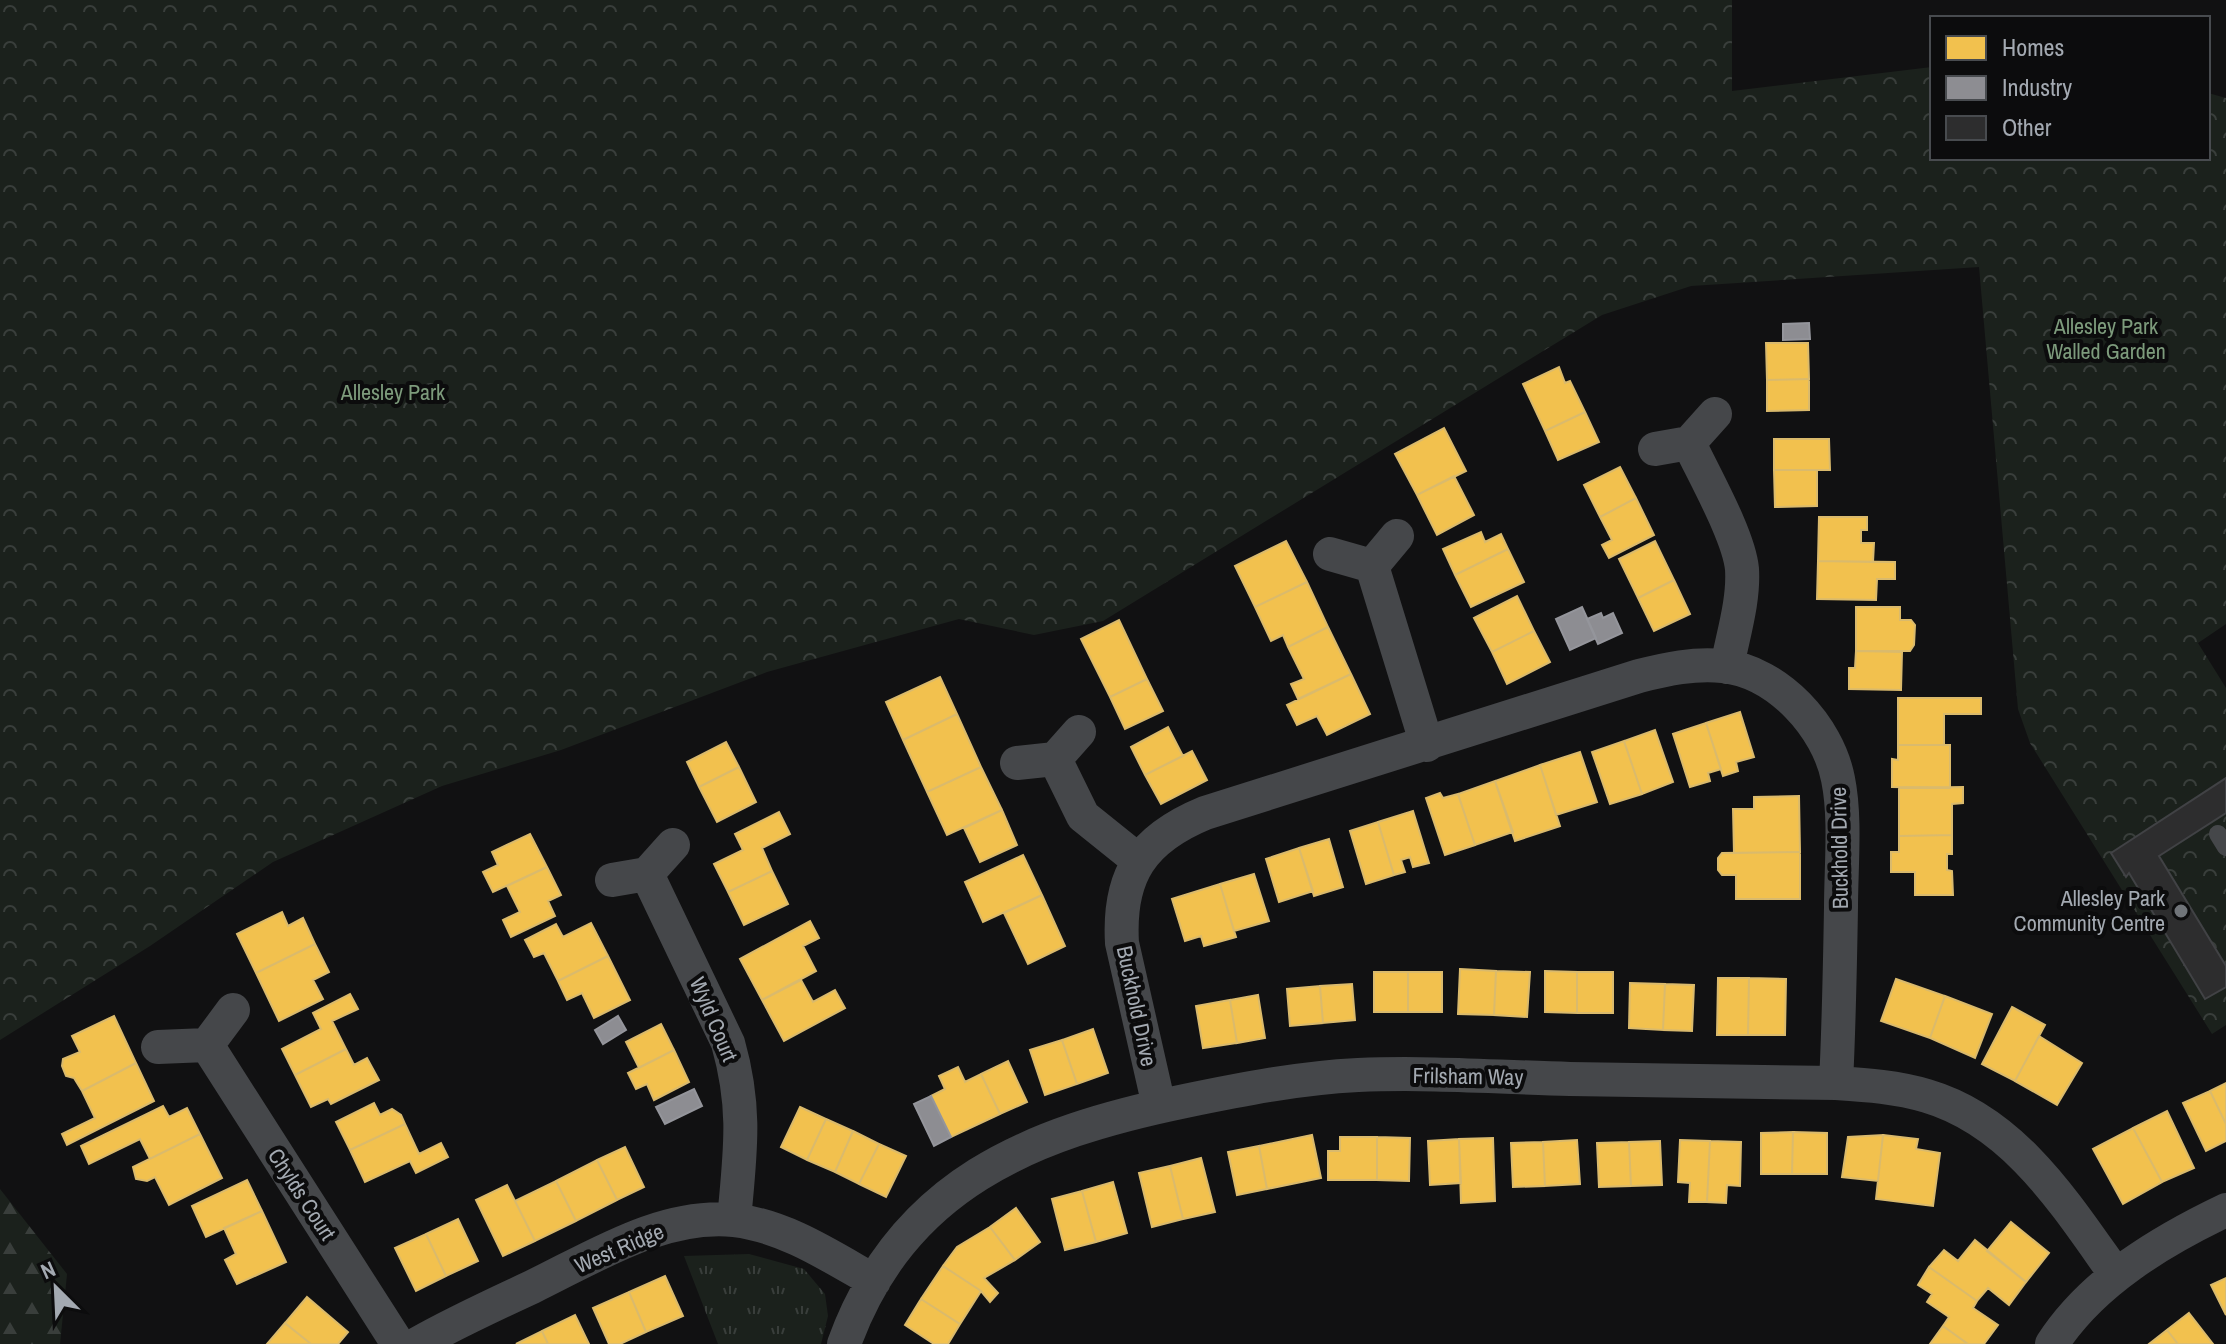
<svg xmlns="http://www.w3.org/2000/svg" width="2226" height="1344" viewBox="0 0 2226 1344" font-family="'Archivo Narrow',sans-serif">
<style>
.grass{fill:url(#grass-tufts)}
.forest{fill:url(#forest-firs)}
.park{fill:url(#park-crowns)}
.homes{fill:#f2c14e;stroke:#daba6c;stroke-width:2}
.industry{fill:#8d8d92;stroke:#94959b;stroke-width:2}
.building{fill:#2d2d2e;stroke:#414245;stroke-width:2}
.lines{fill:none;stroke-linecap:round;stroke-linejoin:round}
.service{stroke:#45474a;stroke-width:18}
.minor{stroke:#45474a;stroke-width:34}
.poi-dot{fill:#707479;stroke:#0c0c0d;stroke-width:3}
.labels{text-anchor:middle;stroke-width:8;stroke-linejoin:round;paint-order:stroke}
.park-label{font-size:22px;fill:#7d9b7c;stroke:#0c0c0d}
.street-label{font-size:22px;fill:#a3a9b1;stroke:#0c0c0d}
.poi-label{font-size:22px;fill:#a3a9b1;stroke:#0c0c0d;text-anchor:end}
</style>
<defs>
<pattern id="grass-tufts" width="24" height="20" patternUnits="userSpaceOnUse" patternTransform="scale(2)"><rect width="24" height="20" fill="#1b211c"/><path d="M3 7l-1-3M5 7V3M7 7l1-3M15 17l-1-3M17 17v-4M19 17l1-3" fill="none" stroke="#393e3b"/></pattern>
<pattern id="forest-firs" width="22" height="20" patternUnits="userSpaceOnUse" patternTransform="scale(2)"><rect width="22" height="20" fill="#1b211c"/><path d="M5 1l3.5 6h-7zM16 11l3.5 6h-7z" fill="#393e3b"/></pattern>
<pattern id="park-crowns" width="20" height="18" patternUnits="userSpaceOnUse" patternTransform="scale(2)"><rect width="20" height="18" fill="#1b211c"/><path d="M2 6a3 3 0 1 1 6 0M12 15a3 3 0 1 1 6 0" fill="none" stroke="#393e3b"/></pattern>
</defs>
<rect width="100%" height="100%" fill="#111112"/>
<path class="grass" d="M749,1254L804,1269L825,1294L828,1316L821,1344H718L684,1256Z"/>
<path class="forest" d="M0,1189L67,1274L60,1344H0Z"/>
<path class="park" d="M0,0H1732V91L1932,67V158H2208V93L2226,98V624L2198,643L2226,688V1025L2212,1034L2030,743L2018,709L1979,267L1691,286L1602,315L1103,621L1034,635L959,619L767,672L561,750L442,786L273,862L150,946L0,1040Z"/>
<path class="homes" d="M1766,343H1808L1809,379L1767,380Z
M1559,367L1565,383L1570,381L1585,412L1545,431L1523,384Z
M1809,379V410L1767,411V380Z
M1585,412L1599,442L1558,460L1545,431Z
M1444,428L1466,471L1417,495L1395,454Z
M1774,439H1829L1830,470H1774Z
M1620,467L1636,498L1600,517L1584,485Z
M1774,470H1817V506L1775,507Z
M1454,476L1474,515L1437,535L1417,495Z
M1636,498L1654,535L1609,558L1602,545L1612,540L1600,517Z
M1819,517H1867V530H1861V543H1874L1873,562L1818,561Z
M1481,532L1485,542L1501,534L1508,549L1455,575L1443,549Z
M1286,541L1307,582L1255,607L1235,566Z
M1655,541L1674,580L1638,598L1619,559Z
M1508,549L1524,582L1471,607L1455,575Z
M1818,561L1895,562V579H1877L1876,600L1817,599Z
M1674,580L1690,614L1654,631L1638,598Z
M1307,582L1328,627L1288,647L1283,635L1271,641L1255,607Z
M1517,596L1534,631L1492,652L1474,618Z
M1856,607H1900V620H1911L1915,625L1914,645L1910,651H1856Z
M1119,620L1147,679L1110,697L1081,639Z
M1328,627L1351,674L1298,699L1291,684L1304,679L1288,647Z
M1534,631L1550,662L1507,684L1492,652Z
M1856,651L1902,652L1901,690L1849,689V668H1855Z
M1351,674L1370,714L1327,735L1317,716L1297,725L1287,705Z
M940,677L957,714L903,740L886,702Z
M1147,679L1163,711L1125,729L1110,697Z
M1898,698H1981V714H1944V745H1898Z
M1740,712L1754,757L1736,762L1738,771L1723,776L1706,723Z
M957,714L981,767L927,792L903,740Z
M1706,723L1721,769L1708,773L1710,781L1690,787L1673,734Z
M1168,727L1183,756L1145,775L1131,747Z
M1655,730L1673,782L1642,794L1624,741Z
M1624,741L1642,794L1610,804L1592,752Z
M726,742L739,767L699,787L687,762Z
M1898,745H1950V788L1892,787V759L1898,760Z
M1192,751L1207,780L1161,804L1145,775Z
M1580,752L1597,802L1556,815L1540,765Z
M1540,765L1560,826L1515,841L1495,781Z
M739,767L756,802L717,822L699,787Z
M981,767L1002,810L947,835L927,792Z
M1495,781L1513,832L1475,845L1458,794Z
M1963,787V803L1952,804V835L1899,836V788Z
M1440,793L1443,798L1458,794L1475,845L1445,855L1426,798Z
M1799,796L1800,852L1734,853L1733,809H1754V797Z
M1002,810L1017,845L980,862L964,828Z
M1413,811L1429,863L1413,867L1410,857L1401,860L1405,872L1394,875L1378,822Z
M779,812L790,834L762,848L772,871L728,892L714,864L743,850L735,834Z
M1378,822L1394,875L1366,884L1350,831Z
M530,834L547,867L493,892L483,872L498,865L492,852Z
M1952,835V854H1947V870L1952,871L1953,895H1915V872H1891V852H1899V836Z
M1329,839L1343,887L1314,896L1299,848Z
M1299,848L1313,891L1279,902L1266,859Z
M1800,852V899H1736V875H1722L1718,870V858L1722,853Z
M1023,855L1042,895L983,922L965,882Z
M547,867L561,895L548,901L555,916L511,937L503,920L520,912L507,886Z
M772,871L788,904L744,925L728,892Z
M1254,874L1269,921L1234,931L1220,884Z
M1220,884L1236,937L1204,946L1201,936L1185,941L1172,899Z
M1042,895L1065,946L1028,964L1004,913Z
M282,912L288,926L303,918L315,944L256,973L237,934Z
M810,921L819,938L803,946L816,971L762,1000L740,959Z
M591,923L608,956L558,981L544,953L534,957L525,940L556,924L563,937Z
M315,944L329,972L313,980L323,999L279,1021L256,973Z
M608,956L630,1000L594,1018L582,993L567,1000L558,981Z
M1460,969L1496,971L1494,1015L1458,1014Z
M1496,971L1530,972L1527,1017L1494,1015Z
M1545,971L1577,972V1013L1545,1012Z
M1374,972H1408V1012H1374Z
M1408,972H1442V1012H1408Z
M1577,972H1613V1013H1577Z
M1718,978H1749L1748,1035H1717Z
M1749,978L1786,979L1785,1035H1748Z
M1896,979L1945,996L1930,1038L1881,1021Z
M801,980L813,1002L835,990L845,1008L784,1041L762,1000Z
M1630,983L1665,984L1663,1030L1629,1028Z
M1352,984L1355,1020L1323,1023L1320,986Z
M1665,984L1694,985L1692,1031L1663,1030Z
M1320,986L1323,1023L1290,1026L1287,989Z
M350,994L358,1009L332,1021L346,1049L295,1075L282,1049L321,1029L313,1013Z
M1258,995L1265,1038L1237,1043L1230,1000Z
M1945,996L1992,1014L1975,1058L1930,1038Z
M1230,1000L1237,1043L1203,1048L1196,1006Z
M2012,1007L2045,1025L2015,1081L1982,1064Z
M114,1016L136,1063L82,1091L74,1078L66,1076L62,1066L63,1059L80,1052L72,1036Z
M661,1024L674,1050L639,1068L626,1042Z
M1093,1029L1108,1073L1077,1084L1062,1040Z
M2039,1036L2082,1063L2057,1105L2015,1081Z
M1062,1040L1077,1084L1045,1095L1030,1050Z
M346,1049L354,1065L367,1058L379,1080L331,1104L328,1099L311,1107L295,1075Z
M674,1050L689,1082L654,1100L647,1084L636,1089L628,1073Z
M1008,1061L1027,1102L1000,1114L981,1074Z
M136,1063L154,1101L67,1145L62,1134L95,1118L82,1091Z
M958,1067L965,1082L981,1074L1000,1114L951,1137L931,1096L945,1089L939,1076Z
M2226,1083V1124L2210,1091Z
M2210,1091L2226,1124V1141L2206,1151L2183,1103Z
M374,1103L380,1115L392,1109L401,1115L405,1124L350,1150L336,1122Z
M163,1106L169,1117L187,1108L200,1134L150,1159L140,1139L89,1164L81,1146Z
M800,1107L826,1119L807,1160L781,1147Z
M2167,1111L2194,1168L2162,1182L2133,1128Z
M826,1119L853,1131L835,1172L807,1160Z
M405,1124L419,1154L441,1143L448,1157L416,1173L410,1161L365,1182L350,1150Z
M2133,1128L2162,1182L2123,1204L2093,1149Z
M853,1131L879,1144L859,1184L835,1172Z
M1793,1132L1827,1133V1174H1792Z
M1793,1132L1792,1174H1761V1133Z
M200,1134L222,1178L169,1205L155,1177L147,1181L136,1179L133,1167Z
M1312,1135L1321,1178L1267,1189L1259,1146Z
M1883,1135L1918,1139L1916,1149L1940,1153L1933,1206L1876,1199Z
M1883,1135L1878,1181L1842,1177L1848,1137Z
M1340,1137H1377V1180H1328V1151H1340Z
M1377,1137L1410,1138L1409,1181L1377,1180Z
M1493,1138L1495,1201L1461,1203L1459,1139Z
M1459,1139L1461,1183L1430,1185L1428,1141Z
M1577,1140L1580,1184L1545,1186L1543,1142Z
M1680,1140L1710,1141L1707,1202H1689L1690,1183L1678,1182Z
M1660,1141L1662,1185L1631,1186L1629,1142Z
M1710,1141L1741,1142L1740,1186L1727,1185L1726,1203L1707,1202Z
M1543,1142L1545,1186L1513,1187L1511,1143Z
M1629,1142L1631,1186L1599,1187L1597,1143Z
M879,1144L906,1156L886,1197L859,1184Z
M1259,1146L1267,1189L1237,1195L1228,1152Z
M625,1147L644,1187L617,1200L597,1160Z
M1201,1158L1215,1212L1183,1219L1170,1166Z
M597,1160L617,1200L576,1221L556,1181Z
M1170,1166L1183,1219L1152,1227L1139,1173Z
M247,1180L262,1211L206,1237L192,1206Z
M556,1181L576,1221L535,1241L515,1201Z
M1113,1182L1127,1233L1096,1242L1082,1191Z
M507,1185L535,1241L503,1256L476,1200Z
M1082,1191L1096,1242L1065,1250L1052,1199Z
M1016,1208L1040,1242L1015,1260L990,1227Z
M262,1211L286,1262L237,1284L225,1260L236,1254L224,1228Z
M458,1219L478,1261L446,1276L426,1234Z
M2011,1222L2049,1253L2026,1282L1987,1251Z
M990,1227L1015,1260L984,1278L998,1293L990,1302L981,1291L943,1266L957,1247Z
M426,1234L446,1276L416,1291L395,1248Z
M1975,1240L2026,1282L2009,1305L1988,1288L1977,1301L1929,1267L1944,1250L1958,1261Z
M943,1266L981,1291L960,1324L921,1299Z
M1929,1267L1977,1301L1973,1308L1998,1325L1984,1344H1968L1943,1326L1949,1317L1927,1302L1932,1294L1918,1285Z
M665,1276L683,1316L646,1332L629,1292Z
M2226,1278V1315L2211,1285Z
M629,1292L646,1332L620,1344H609L593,1308Z
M307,1297L348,1332L338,1344H311L285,1323Z
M921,1299L960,1324L948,1344H934L905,1325Z
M2189,1313L2213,1344H2178L2167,1330Z
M575,1315L589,1344H548L542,1331Z
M285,1323L311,1344H267Z
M1943,1326L1968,1344H1930Z
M2167,1330L2178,1344H2149Z
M542,1331L548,1344H516Z"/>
<path class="industry" d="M1809,323L1810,339L1783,340V324Z
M1582,607L1596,638L1570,650L1556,619Z
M1601,613L1603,618L1613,613L1622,633L1598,644L1587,619Z
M618,1016L626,1030L603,1044L595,1030Z
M694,1089L702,1106L665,1124L656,1107Z
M931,1096L951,1137L934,1146L914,1104Z"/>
<path class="building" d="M2226,778V813L2159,856L2226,966V987L2205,999L2129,873L2126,877L2111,853Z"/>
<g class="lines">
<path class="service" d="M2218,834L2226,847"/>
<path class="minor" d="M1689,443C1704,475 1739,536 1742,569C1744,601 1733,635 1727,667
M1655,449L1689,443L1715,414
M1330,554L1372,566L1397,536
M1372,566L1427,745
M1055,759L1083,816L1139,861
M1017,763L1055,759L1079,732
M647,874L728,1043C747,1110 740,1153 734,1220
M612,880L647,874L673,845
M207,1045L398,1344
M158,1047L207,1045L233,1010
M1159,1106L1122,943C1118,875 1142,839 1205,813L1639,676C1667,669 1694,663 1723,666C1778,672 1828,727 1838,779C1846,818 1841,867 1841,907C1840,966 1839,1024 1836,1083
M417,1344C454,1323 493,1305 532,1287C594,1257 662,1213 734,1220C785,1226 830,1256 874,1281
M844,1344C902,1184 1030,1133 1185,1101C1243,1089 1299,1078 1358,1075C1428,1072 1500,1077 1570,1079C1658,1081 1747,1082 1836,1083C1867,1085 1897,1087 1927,1096C2015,1122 2066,1205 2116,1275
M2052,1344C2092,1282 2161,1241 2226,1210"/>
</g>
<circle class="poi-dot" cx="2181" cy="911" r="8"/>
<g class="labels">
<g class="park-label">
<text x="2106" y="334">Allesley Park<tspan x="2106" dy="25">Walled Garden</tspan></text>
<text x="393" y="400">Allesley Park</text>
</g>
<g class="street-label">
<text transform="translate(1839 848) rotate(-91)" y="8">Buckhold Drive</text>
<text transform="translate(1137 1006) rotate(78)" y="8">Buckhold Drive</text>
<text transform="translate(714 1019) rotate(67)" y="8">Wyld Court</text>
<text transform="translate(1468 1076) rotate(1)" y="8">Frilsham Way</text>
<text transform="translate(302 1194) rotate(57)" y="8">Chylds Court</text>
<text transform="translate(619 1248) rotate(-23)" y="8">West Ridge</text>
</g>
<g class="poi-label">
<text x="2165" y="906">Allesley Park<tspan x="2165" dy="25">Community Centre</tspan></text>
</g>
</g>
<rect x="1930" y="16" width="280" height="144" fill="#0c0c0d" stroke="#484b4f" stroke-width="2"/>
<rect x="1946" y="36" width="40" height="24" fill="#f2c14e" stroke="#484b4f" stroke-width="2"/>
<text x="2002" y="56" font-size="24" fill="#a3a9b1">Homes</text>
<rect x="1946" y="76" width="40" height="24" fill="#8d8d92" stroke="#484b4f" stroke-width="2"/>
<text x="2002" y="96" font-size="24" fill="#a3a9b1">Industry</text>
<rect x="1946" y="116" width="40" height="24" fill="#2d2d2e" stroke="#484b4f" stroke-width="2"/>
<text x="2002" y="136" font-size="24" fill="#a3a9b1">Other</text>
<g transform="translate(56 1288) rotate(336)" stroke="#0c0c0d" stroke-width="6" paint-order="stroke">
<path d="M0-6L14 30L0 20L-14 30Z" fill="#a3a9b1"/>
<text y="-12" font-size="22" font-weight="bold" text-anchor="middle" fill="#a3a9b1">N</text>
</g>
</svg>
